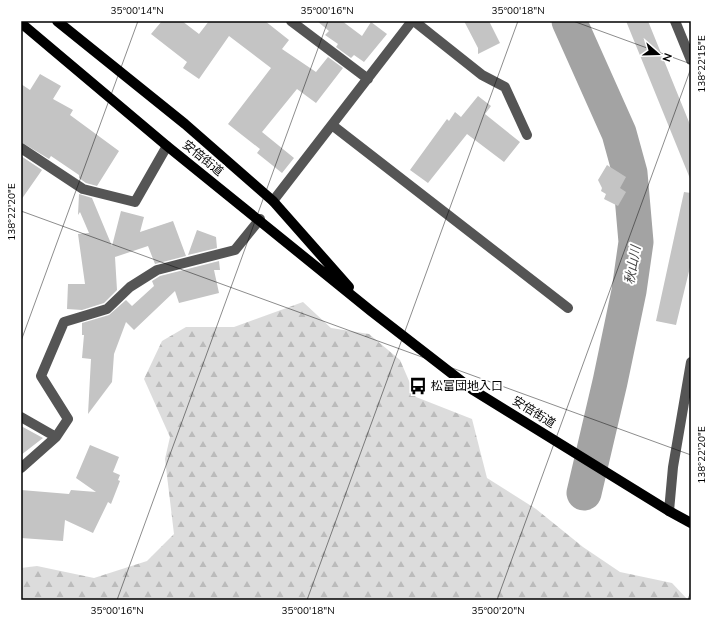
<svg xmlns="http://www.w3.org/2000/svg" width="712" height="621" viewBox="0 0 712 621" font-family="'Nunito Sans','Noto Sans JP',sans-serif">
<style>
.forest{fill:url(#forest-firs)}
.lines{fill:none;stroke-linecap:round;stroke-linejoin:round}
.river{stroke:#a3a3a3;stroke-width:35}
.building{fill:#c4c4c4}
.minor{stroke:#555;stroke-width:10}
.major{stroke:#000;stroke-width:10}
.ticks{fill:none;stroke:#000;stroke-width:1;stroke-opacity:0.45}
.labels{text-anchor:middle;stroke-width:4;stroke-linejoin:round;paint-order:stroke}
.street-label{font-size:12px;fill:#000;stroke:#fff}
.poi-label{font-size:12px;fill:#000;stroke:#fff;text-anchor:start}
.water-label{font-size:13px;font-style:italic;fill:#444;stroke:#fff}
.neatline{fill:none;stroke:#000;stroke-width:1.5}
.ticks-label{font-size:10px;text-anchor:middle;fill:#000}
</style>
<defs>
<pattern id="forest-firs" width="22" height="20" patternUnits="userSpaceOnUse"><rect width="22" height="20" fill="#dcdcdc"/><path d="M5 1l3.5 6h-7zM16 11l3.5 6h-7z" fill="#bbb"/></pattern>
</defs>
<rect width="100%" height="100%" fill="#fff"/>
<path class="forest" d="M303,302L331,328L369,334L400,360L416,397L472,419L487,478L536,509L583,547L620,572L672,583L688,600H21V568L37,566L94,578L147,561L174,534L165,459L170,437L144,379L162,341L186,327H234Z"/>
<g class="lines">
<path class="river" d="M569,21L619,133L630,173L636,242L629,291L610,382L584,493"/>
</g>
<path class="building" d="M162,21H182L199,34L209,21H265L289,40L282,49L316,72L328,57L343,68L316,103L297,89L262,132L294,158L282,173L257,153L260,149L228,124L271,68L229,36L199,79L183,68L187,62L151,34Z
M317,21H342L362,36L371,22L387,34L364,62L354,55L351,58L336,47L338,44L325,35L329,31Z
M464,21H489L500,43L478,54V48Z
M626,21H648L691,127V181Z
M40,74L61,86L53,99L73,110L70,115L119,151L97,186L86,183L79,178V175L51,156L49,159L21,142V84L30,90Z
M478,96L491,106L485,114L520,142L504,162L467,134L428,183L410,170L447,119L449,121L455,112L461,117Z
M21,156L42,170L21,200Z
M607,165L626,177L620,188L626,192L618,206L604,199L606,194L601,191L602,188L598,180Z
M684,192L691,193V263L676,325L656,321Z
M79,194L92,198L112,246L121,211L144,217L140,232L173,221L186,256L155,264L148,246L115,257L117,290L104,303L82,310L67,309L68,284H85L78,234L89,233L80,212L78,215Z
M197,230L216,237L217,248L188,255Z
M219,261L220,270H214L219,293L179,303L175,291L134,330L126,322L114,354L112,382L88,414L91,359L82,358L84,335H82V323L109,315L126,300L132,306L154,286L152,281L160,276Z
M21,426L43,438L21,455Z
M90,445L119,457L113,472L120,475L118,480L120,481L111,504L108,502L93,533L65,520L63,541L21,538V490L69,494L71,490L96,492L76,478Z"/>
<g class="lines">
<path class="minor" d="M291,21L368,79
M414,21L482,75L505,87L527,135
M675,21L691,60
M332,125L568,308
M21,148L83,189L135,202L167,146
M273,201L412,21
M21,417L56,437
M21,468L56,437L68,419L41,376L64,322L107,309L130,287L157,270L235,250L260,219
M669,511L673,467L691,362"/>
<path class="major" d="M57,21L185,124L273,201L349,287
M21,23L167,146L371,311L473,390L669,511L691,523"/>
</g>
<path class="ticks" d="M573,21L691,64M21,211L691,455M21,341L138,21M117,600L328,21M307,600L518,21M497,600L691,68M688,600L691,591"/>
<defs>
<g id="bus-bare" transform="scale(1.38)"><path d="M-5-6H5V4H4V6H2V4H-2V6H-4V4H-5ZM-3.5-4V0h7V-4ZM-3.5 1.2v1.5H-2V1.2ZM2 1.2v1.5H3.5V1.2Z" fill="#000" stroke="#fff" stroke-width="2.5" paint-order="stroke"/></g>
</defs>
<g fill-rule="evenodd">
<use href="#bus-bare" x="418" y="386"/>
</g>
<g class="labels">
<g class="street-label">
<text transform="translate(203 158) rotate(39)" y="4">安倍街道</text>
<text transform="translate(534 412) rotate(32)" y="4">安倍街道</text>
</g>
<g class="poi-label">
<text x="431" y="390">松富団地入口</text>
</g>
<g class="water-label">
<text transform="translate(632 265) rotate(-80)" y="5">秋山川</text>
</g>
</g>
<rect width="712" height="621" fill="none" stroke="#ffffff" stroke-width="44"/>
<g transform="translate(658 54) rotate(110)" stroke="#ffffff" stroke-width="3" paint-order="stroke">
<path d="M0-3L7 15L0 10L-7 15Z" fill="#000000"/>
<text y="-6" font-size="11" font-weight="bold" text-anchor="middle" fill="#000000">N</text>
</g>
<rect x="22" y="22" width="668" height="577" class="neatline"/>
<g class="ticks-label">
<text x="137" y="14">35°00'14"N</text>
<text x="327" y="14">35°00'16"N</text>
<text x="518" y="14">35°00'18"N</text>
<text transform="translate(701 64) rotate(-90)" y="4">138°22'15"E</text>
<text transform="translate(11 212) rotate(-90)" y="4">138°22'20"E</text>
<text transform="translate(701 455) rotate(-90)" y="4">138°22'20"E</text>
<text x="117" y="614">35°00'16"N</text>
<text x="308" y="614">35°00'18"N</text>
<text x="498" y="614">35°00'20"N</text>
</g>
</svg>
